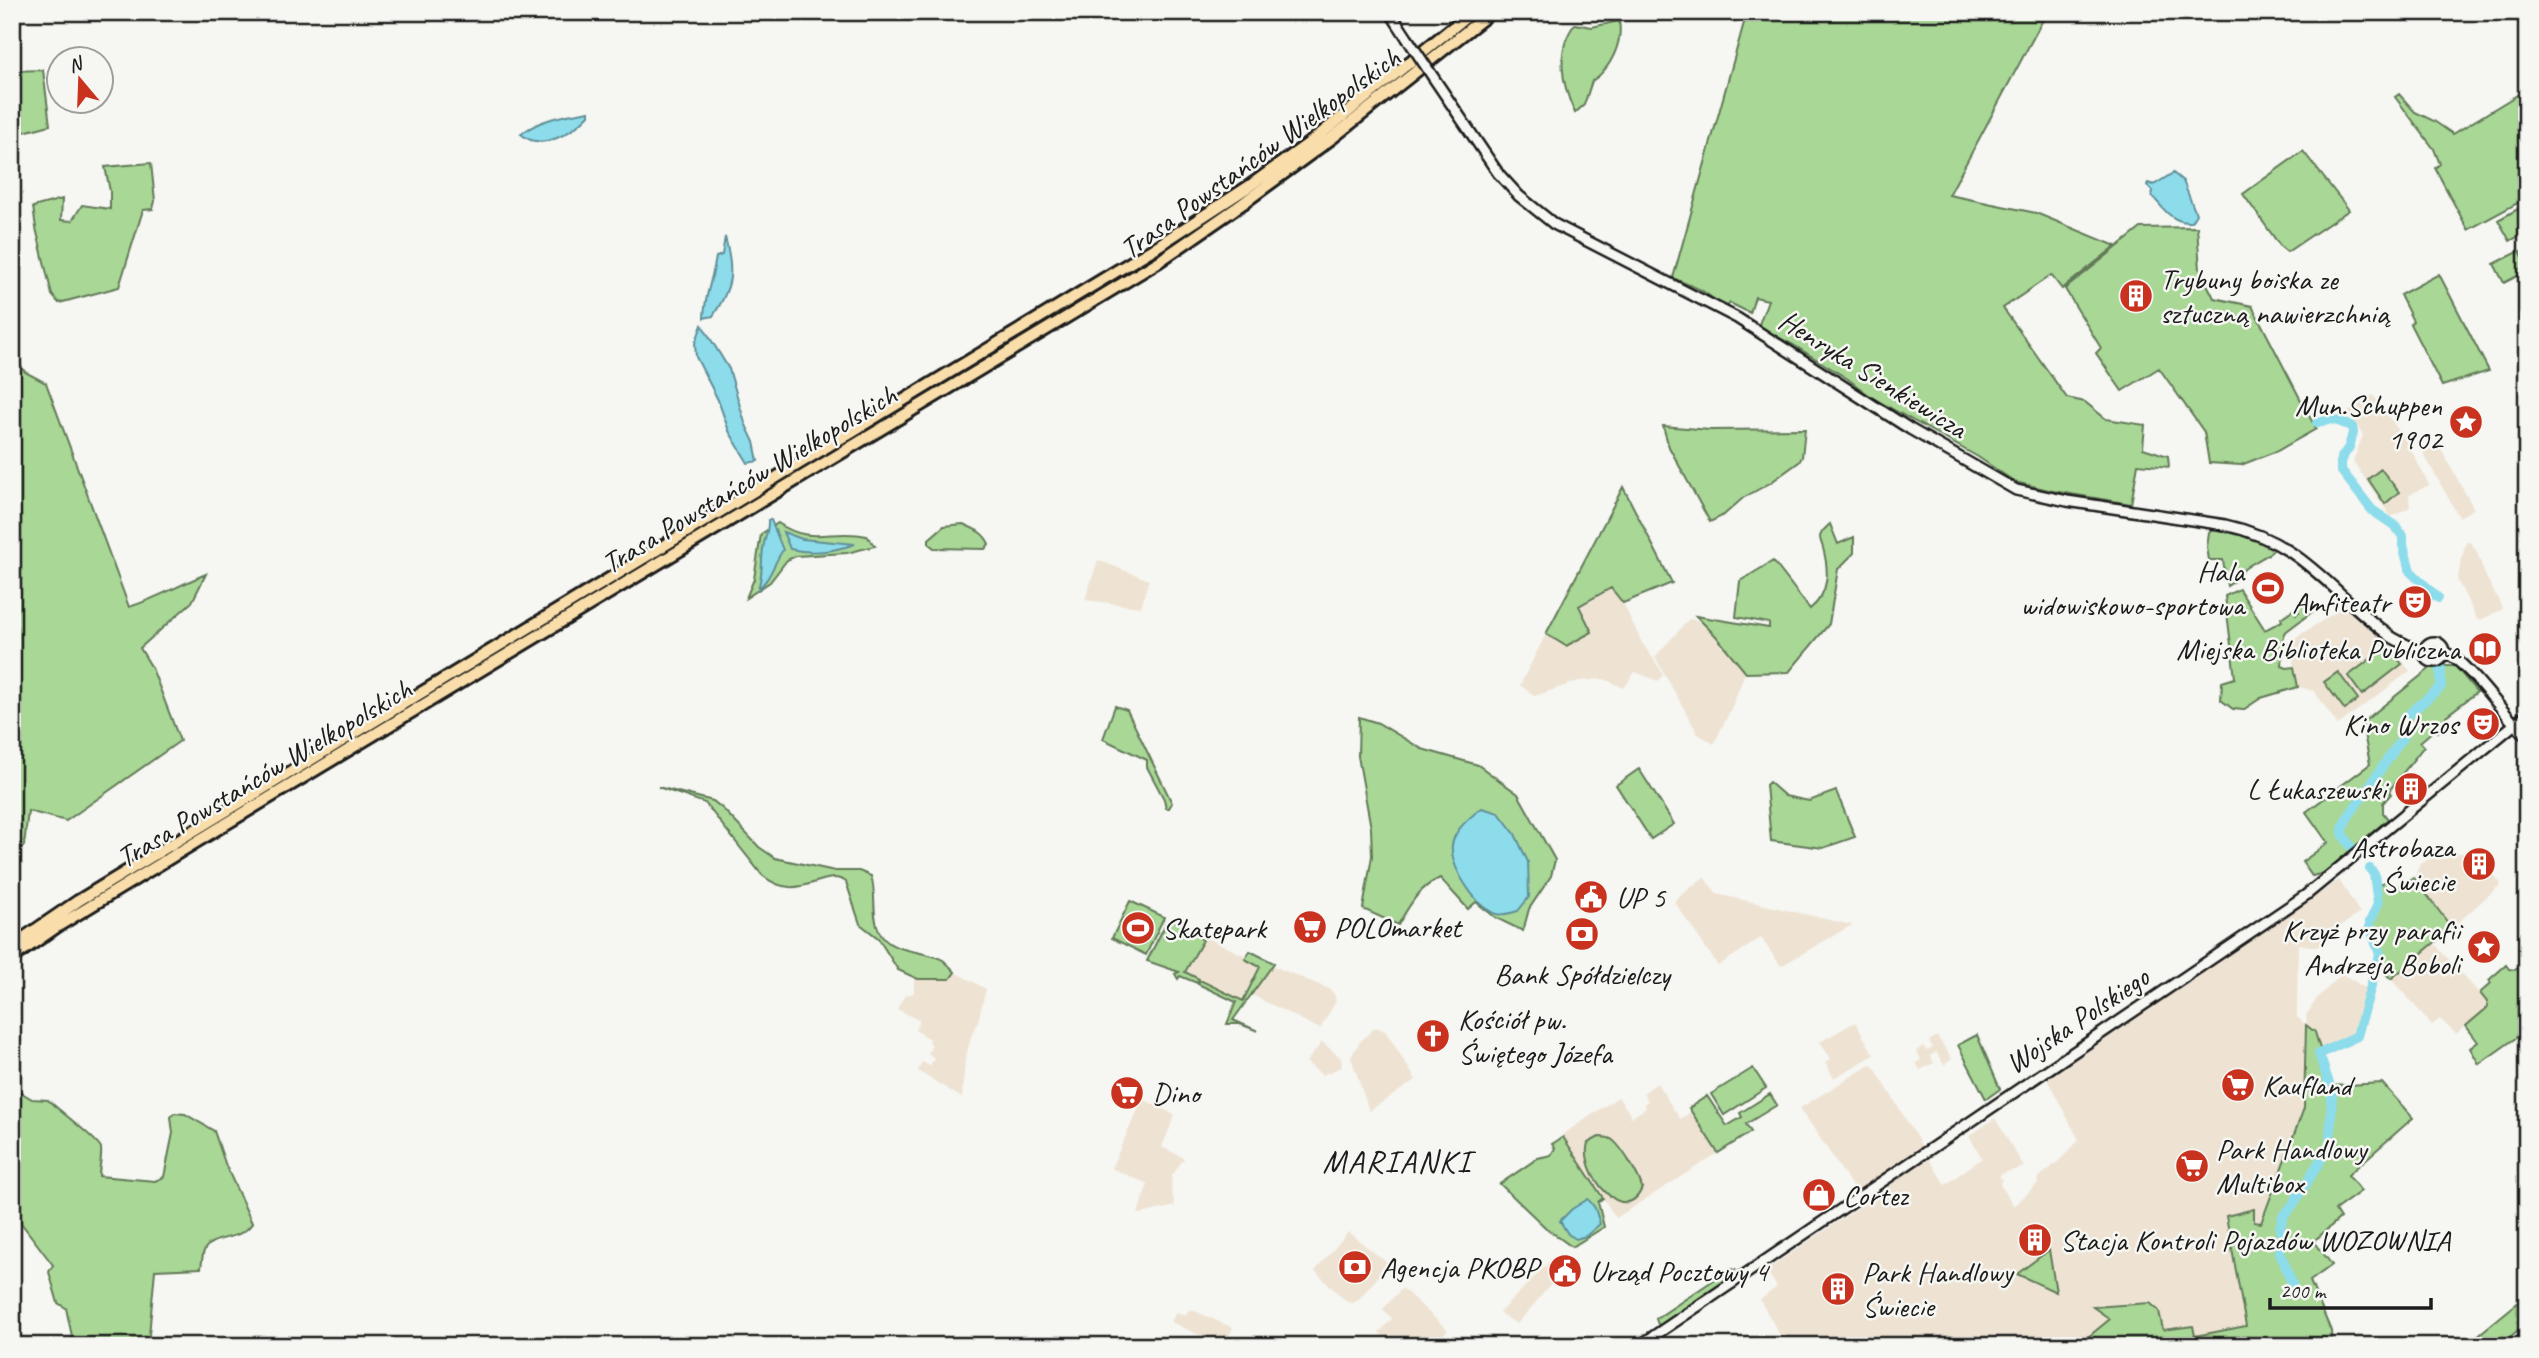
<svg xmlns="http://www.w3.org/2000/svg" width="2539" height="1358" viewBox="0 0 2539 1358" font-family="Caveat,sans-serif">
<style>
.built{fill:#eee3d3}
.green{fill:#a9d796;stroke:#627a59;stroke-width:2}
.water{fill:#8ddceb;stroke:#608f98;stroke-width:2}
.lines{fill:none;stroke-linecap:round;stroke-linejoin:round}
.river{stroke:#8ddceb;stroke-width:10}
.secondary-casing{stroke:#1c1c1c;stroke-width:14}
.highway-casing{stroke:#1c1c1c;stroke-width:16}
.secondary{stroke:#f6f6f2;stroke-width:9}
.highway{stroke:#f9deab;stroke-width:10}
.secondary-bridge-casing{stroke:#1c1c1c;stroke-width:14;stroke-linecap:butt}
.secondary-bridge{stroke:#f6f6f2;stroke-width:9}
.labels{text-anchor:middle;stroke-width:5;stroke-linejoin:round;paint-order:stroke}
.street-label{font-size:30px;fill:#1c1c1c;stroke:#f6f6f2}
.poi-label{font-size:30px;fill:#1c1c1c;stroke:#f6f6f2;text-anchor:start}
.neighbourhood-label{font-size:32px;letter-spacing:2px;fill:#1c1c1c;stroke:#f6f6f2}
</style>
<rect width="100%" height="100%" fill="#f6f6f2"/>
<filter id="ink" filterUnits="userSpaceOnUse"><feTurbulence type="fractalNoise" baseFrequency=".0143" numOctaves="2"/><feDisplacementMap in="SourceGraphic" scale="14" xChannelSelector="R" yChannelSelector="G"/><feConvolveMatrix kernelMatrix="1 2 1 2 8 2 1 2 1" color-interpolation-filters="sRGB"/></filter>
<g filter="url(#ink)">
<path class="built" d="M2373,395L2407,442L2429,485L2409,495L2410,507L2391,517L2353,461L2363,435L2348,412Z
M2438,444L2474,509L2459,517L2423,453Z
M2466,541L2471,543L2477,552L2485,575L2503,609L2478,621L2457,580Z
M1098,560L1149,580L1141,607L1085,600Z
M1611,588L1623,603L1642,643L1659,667L1663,675L1658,681L1635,672L1624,688L1604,679L1579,681L1535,696L1520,685L1546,634L1566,646L1592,631L1579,606Z
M2345,603L2387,642L2410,671L2338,725L2314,691L2298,687L2293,662L2295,638L2342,608L2341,606Z
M1689,619L1722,626L1750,660L1731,709L1714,744L1698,734L1655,657Z
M2444,852L2478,854L2501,884L2452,928L2414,878L2420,864Z
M1704,877L1717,894L1852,925L1781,966L1761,938L1718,966L1674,901Z
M2339,880L2360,913L2338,928L2317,947L2298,944L2297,1017L2306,1025L2305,1098L2303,1114L2261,1223L2254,1222L2253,1209L2226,1216L2246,1326L2194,1336L2193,1326L2163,1330L2159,1311L2149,1303L2095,1307L2110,1319L2077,1346H1786L1760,1300L1777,1287L1766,1270L1864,1204L1800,1108L1870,1065L1875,1068L1945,1185L1982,1158L1969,1136L1995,1118L2024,1167L2001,1174L1999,1177L2002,1179L2000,1184L2014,1206L2038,1183L2037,1179L2059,1161L2079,1140L2047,1079Z
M1199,934L1271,968L1273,966L1329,989L1334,994L1336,1001L1320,1029L1252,995L1245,1003L1181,972Z
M2434,943L2487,1002L2488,1007L2456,1034L2440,1019L2432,1025L2391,979Z
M955,972L986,989L977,1025L972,1034L965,1060L962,1098L918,1071L922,1062L930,1066L934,1059L928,1053L932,1045L929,1042L930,1039L915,1030L920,1021L897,1009L905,995L914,993V978L950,979Z
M2342,974L2367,989L2364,1010L2355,1036L2317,1052L2308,1035L2306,1015L2318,997Z
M1855,1022L1874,1055L1834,1078L1825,1063L1831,1059L1820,1042Z
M1374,1028H1379L1386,1032L1416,1080L1369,1111L1351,1057L1359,1043Z
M1937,1036L1952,1059L1944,1065L1936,1052L1930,1056L1934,1063L1920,1070L1916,1063L1921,1059L1916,1051L1923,1046L1927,1051L1933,1048L1929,1041Z
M1322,1042L1341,1058L1342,1067L1322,1075L1306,1062Z
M1657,1083L1680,1119L1691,1112L1718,1153L1616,1218L1562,1135L1618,1097L1631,1115L1630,1118L1646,1108L1644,1104L1648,1101L1643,1093Z
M1143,1099L1175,1115L1162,1147L1184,1158L1172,1176L1171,1187L1175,1206L1141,1214L1138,1213L1148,1184L1111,1168Z
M1348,1232L1389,1264L1357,1301L1352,1303L1347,1302L1315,1271Z
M1554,1257L1565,1268L1517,1324L1499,1313Z
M1402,1288L1448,1330L1433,1346H1393L1379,1332L1392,1319L1383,1309Z
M1190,1309L1233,1328L1227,1340L1217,1336L1212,1341L1171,1322L1176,1312L1185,1315Z"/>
<path class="green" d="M1747,12L2046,14L1949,195L2036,213L2116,246L2062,289L2051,275L2003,308L2067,398L2085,402L2106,419L2145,425L2143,448L2168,456L2169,467L2138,464L2131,504L2053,491L2015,482L1978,457L1871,397L1848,379L1792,344L1758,327L1768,300L1755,297L1750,313L1730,303L1726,308L1701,290L1673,278Z
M1619,21C1623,42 1611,69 1592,81L1584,105L1575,113C1562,86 1555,49 1575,24L1592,27Z
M43,70L50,125L24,132L12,139V71Z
M2527,89V198L2468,230L2435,168L2440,164L2434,149L2395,97L2399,94L2415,112L2434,121L2453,134Z
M2303,151L2349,210L2287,252L2281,247L2243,194Z
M151,163L155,201L153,209L143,210L119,287L59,303L52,295L36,228L33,207L62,199L61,220L72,221L82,205L110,209V191L105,167Z
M2527,204V232L2510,241L2498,220Z
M2197,227L2200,270L2214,298L2252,306L2316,429L2277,451L2241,465L2209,463L2204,432L2159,368L2122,391L2096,353L2101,348L2065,289L2141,228Z
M2520,251L2527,265V271L2504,283L2494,264Z
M2439,274L2489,371L2442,386L2410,324L2413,321L2400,295Z
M12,352L25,372L46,383L129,607C156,599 179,585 206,574L192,602L140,648L152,668L180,741L66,821L28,811L24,846L12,854Z
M1663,426L1710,430L1805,429L1802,457L1799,462L1770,483L1743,498L1724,515L1710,522L1669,447Z
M2381,469L2399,492L2385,504L2368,479Z
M1623,487L1672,583L1623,603L1611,588L1579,606L1592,632L1566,646L1546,634Z
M778,523C811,546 832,528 867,536L875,546L847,553L796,556L787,560L770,582L746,598L754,579L761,534Z
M963,524C974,529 984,532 989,544L985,549L934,548L929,544V539L944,526Z
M1830,524L1838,544L1854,537V553L1838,569L1829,624L1789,672L1746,673L1716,636L1696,616L1769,628V623L1736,617L1740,581L1773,561L1810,609C1830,593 1829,570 1823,548C1822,544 1820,541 1820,537C1821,531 1826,528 1830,524Z
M2218,524L2279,543C2272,555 2258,559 2247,567C2239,572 2237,581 2227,586L2223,560H2209L2207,547L2209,532Z
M2239,589L2265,630L2282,621L2281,618L2294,609L2296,614L2299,612L2296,608L2309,599L2316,609L2284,633L2282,666L2287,668L2294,667L2298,687L2261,698L2243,710L2233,709L2221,700L2222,682L2235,678L2225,596Z
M2388,646L2402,664L2362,695L2348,676Z
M2433,666H2455L2477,692L2446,716L2447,720L2438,732L2435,729L2420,742L2424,746L2389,791L2391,794L2383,803V813L2388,819L2324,873L2312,876L2302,862L2328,843L2306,812L2370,764L2362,723Z
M2338,672L2358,699L2345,710L2324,682Z
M1115,706L1127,710L1172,803L1169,808H1166L1164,799L1147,767V760L1103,739Z
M1359,717L1378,723L1422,749L1478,765L1518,794L1555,860L1551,876L1529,909L1523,931L1496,918L1476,902L1468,909L1440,878C1419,887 1409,906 1398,925L1363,909L1372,856L1371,828L1358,756Z
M1639,769L1674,824L1651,839L1616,785Z
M1769,782L1785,796L1809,801L1836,791L1855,837L1823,848L1771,841L1766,785Z
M658,787L713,801L723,809L759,847L775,858L835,871H859L871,876C877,894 871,914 879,931C888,954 924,949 943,960C947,963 951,968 955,972L950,979H918L898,970L878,938L860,924L846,882C823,866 799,906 762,875L705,803Z
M2414,878L2452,928L2391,979L2381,969L2382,953L2373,924L2380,905L2379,886L2387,879L2395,890L2403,882Z
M1130,901L1164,917L1146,955L1112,938Z
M1171,919L1202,933L1200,938L1203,940L1185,972L1199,979L1197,983L1180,976L1178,979L1175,974L1179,972L1147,961L1166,923Z
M1250,951L1274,963L1233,1020L1258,1031L1240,1024H1227L1236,1002L1198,984L1200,980L1243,1001L1260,967L1245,959Z
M2527,962V1030L2479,1064L2470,1048L2478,1042L2466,1026L2488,1007L2487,1002L2480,993L2491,983L2489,980L2506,965L2509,969L2515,970Z
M2306,1025L2315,1032L2331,1086L2382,1083L2413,1118L2348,1175L2361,1191L2335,1210L2340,1218L2314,1241L2332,1265L2310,1281L2331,1331L2332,1346H2077L2110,1319L2093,1307L2150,1303L2159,1311L2163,1330L2193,1326L2195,1336L2246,1326L2226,1216L2254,1209V1222L2261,1223L2304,1108Z
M1977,1035L2000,1089L1986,1099L1958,1045Z
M1753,1068L1766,1088L1724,1115L1711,1094Z
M12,1087L32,1099L48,1100C57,1109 100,1141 101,1148C102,1157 99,1168 99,1176L155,1181L164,1177L173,1133L171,1117L174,1113L185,1114L214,1131L226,1166L252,1223C241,1242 211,1234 204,1251C202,1256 202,1263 201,1268L155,1270L148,1346H103L73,1341L66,1308L58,1303L49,1272L53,1265L12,1211Z
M1770,1094L1777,1105L1746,1124L1751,1132L1718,1153L1689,1108L1707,1096L1727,1126L1742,1117L1740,1113Z
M1563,1137L1603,1198L1598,1202L1604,1227L1572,1247L1546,1228L1500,1184L1538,1158L1551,1155L1555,1148L1552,1144Z
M1599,1137C1603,1137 1607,1137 1611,1139C1621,1145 1640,1177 1642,1188C1625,1229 1579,1172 1588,1143Z
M2049,1250L2056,1292L2017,1274Z
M1730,1269L1735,1270L1722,1285L1659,1327L1656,1319Z
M2527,1295V1322L2500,1346H2465Z"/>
<path class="water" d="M589,111V115C573,132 542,153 521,134C540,119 565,115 589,111Z
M2173,173L2183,181L2196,214L2191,222C2172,223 2164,209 2152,196L2153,191L2147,185L2148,183L2154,185Z
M725,237C734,272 733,286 713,316L704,318C704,297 713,278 716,257L722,255Z
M702,325L729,369L745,423L754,442L758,461L748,463L729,431L718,400L696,357L695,344Z
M768,520H771L783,550C774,562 771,579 758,589C763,574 761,563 763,549C764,539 769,530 768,520Z
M783,532L802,539L855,544C835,551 811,554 790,549Z
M1482,808L1499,813L1515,834L1528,862L1529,897L1518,911C1511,913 1503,916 1496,914C1476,907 1450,867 1452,846C1453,831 1471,816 1482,808Z
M1588,1199L1595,1208L1600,1224L1586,1236L1576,1239L1568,1234L1560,1221L1572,1209Z"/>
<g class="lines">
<path class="river" d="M2317,423L2332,419L2352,426L2353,433L2349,447L2341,459V470L2372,510L2394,525L2403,536V545L2410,571L2438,598
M2351,846C2343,836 2340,832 2346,820L2401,740L2406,730L2403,719L2441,687V669
M2294,1289L2280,1252L2282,1238L2280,1228L2283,1216L2292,1206L2330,1145L2332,1092L2319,1054L2357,1036L2380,954L2370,927V922L2378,904L2374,874L2370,869"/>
<g class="secondary-casing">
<path id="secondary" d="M1390,12L1407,38
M1433,77L1498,173L1519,196L1554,224L1737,318L1910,429L2016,490L2067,501L2225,525C2304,542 2330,592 2390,636C2400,643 2413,647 2424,653
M2424 652a10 10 0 1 1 20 0a10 10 0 1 1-20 0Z
M2444,652C2469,662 2504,716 2527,737
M1639,1346L2306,895L2527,714"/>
</g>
<g class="highway-casing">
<path id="highway" d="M12,946L78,901L1153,249L1248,187L1312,141L1472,12
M12,958L58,926L224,825L1158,262L1242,204L1332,138L1491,12"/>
</g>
<use href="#secondary" class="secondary"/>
<use href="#highway" class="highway"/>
<g class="secondary-bridge-casing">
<path id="secondary-bridge" d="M1407,38L1433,77"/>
</g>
<use href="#secondary-bridge" class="secondary-bridge"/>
</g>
</g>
<defs>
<g id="building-disc" transform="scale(1.75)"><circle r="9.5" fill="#c8321e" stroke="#f6f6f2"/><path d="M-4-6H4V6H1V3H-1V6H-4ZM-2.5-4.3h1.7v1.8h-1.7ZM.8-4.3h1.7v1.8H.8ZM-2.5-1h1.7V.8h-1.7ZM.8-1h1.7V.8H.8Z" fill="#fff"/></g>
<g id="sight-disc" transform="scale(1.75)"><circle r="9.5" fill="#c8321e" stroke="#f6f6f2"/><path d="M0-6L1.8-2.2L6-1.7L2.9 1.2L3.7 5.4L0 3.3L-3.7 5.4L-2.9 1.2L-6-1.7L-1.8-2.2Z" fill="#fff"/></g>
<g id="stadium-disc" transform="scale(1.75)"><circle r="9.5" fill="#c8321e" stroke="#f6f6f2"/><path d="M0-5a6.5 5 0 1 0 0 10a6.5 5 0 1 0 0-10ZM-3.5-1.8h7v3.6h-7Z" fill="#fff"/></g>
<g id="theatre-disc" transform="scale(1.75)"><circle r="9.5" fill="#c8321e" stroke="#f6f6f2"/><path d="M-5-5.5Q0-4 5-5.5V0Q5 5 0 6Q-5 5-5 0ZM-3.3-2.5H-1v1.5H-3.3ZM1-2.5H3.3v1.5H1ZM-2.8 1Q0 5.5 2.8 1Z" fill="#fff"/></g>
<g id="library-disc" transform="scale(1.75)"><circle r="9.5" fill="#c8321e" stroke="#f6f6f2"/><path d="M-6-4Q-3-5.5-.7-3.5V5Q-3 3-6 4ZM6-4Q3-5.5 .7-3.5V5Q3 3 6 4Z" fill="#fff"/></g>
<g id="civic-disc" transform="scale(1.75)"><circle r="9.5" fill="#c8321e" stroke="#f6f6f2"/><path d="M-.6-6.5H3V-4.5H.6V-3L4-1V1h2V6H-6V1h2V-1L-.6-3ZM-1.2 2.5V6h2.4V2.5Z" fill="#fff"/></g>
<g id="supermarket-disc" transform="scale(1.75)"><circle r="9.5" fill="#c8321e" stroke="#f6f6f2"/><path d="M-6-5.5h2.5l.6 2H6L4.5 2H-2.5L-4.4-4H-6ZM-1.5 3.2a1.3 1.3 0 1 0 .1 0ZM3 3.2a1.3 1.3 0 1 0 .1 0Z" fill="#fff"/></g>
<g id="bank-disc" transform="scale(1.75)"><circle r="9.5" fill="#c8321e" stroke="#f6f6f2"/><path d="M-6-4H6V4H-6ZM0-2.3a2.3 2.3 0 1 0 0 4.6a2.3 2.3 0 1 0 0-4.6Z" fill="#fff"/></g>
<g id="church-disc" transform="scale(1.75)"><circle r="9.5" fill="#c8321e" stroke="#f6f6f2"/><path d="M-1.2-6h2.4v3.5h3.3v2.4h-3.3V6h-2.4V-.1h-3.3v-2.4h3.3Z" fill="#fff"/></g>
<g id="shop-disc" transform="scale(1.75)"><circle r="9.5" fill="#c8321e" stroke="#f6f6f2"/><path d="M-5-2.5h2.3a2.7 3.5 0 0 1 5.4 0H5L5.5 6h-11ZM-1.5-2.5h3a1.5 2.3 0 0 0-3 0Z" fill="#fff"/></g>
</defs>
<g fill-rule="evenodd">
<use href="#building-disc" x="2136" y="296"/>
<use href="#sight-disc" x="2466" y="422"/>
<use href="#stadium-disc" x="2268" y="588"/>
<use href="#theatre-disc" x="2415" y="602"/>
<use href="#library-disc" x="2485" y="649"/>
<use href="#theatre-disc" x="2483" y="724"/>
<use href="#building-disc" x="2411" y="789"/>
<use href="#building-disc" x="2479" y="864"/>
<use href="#civic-disc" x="1591" y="897"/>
<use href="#supermarket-disc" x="1310" y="927"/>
<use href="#stadium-disc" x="1138" y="928"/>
<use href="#bank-disc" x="1582" y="934"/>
<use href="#sight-disc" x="2484" y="947"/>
<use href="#church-disc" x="1433" y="1036"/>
<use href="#supermarket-disc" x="2238" y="1085"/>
<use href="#supermarket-disc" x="1127" y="1093"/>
<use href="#supermarket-disc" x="2192" y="1166"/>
<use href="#shop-disc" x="1819" y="1195"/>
<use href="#building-disc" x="2035" y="1240"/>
<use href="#bank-disc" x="1355" y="1267"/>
<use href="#civic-disc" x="1565" y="1271"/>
<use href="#building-disc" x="1838" y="1289"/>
</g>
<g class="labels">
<g class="street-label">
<text transform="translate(1260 153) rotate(-36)" y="10">Trasa Powstańców Wielkopolskich</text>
<text transform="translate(1873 374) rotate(32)" y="10">Henryka Sienkiewicza</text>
<text transform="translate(749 479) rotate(-31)" y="10">Trasa Powstańców Wielkopolskich</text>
<text transform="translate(264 773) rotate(-31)" y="10">Trasa Powstańców Wielkopolskich</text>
<text transform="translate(2077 1020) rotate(-34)" y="10">Wojska Polskiego</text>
</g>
<g class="poi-label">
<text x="2160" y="289">Trybuny boiska ze<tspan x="2160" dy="34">sztuczną nawierzchnią</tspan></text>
<text x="2442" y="415" text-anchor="end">Mun.Schuppen<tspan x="2442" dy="34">1902</tspan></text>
<text x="2244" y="581" text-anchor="end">Hala<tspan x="2244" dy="34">widowiskowo-sportowa</tspan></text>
<text x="2390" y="612" text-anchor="end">Amfiteatr</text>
<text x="2460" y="659" text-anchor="end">Miejska Biblioteka Publiczna</text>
<text x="2458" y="734" text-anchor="end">Kino Wrzos</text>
<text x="2386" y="799" text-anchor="end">L Łukaszewski</text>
<text x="2454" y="857" text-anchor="end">Astrobaza<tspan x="2454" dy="34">Świecie</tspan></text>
<text x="1616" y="907">UP 5</text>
<text x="1334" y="937">POLOmarket</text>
<text x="1162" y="938">Skatepark</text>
<text x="2460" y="940" text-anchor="end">Krzyż przy parafii<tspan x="2460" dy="34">Andrzeja Boboli</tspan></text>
<text x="1582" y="984" text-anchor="middle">Bank Spółdzielczy</text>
<text x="1458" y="1029">Kościół pw.<tspan x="1458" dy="34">Świętego Józefa</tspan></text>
<text x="2262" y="1095">Kaufland</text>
<text x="1152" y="1103">Dino</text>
<text x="2216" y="1159">Park Handlowy<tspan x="2216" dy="34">Multibox</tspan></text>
<text x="1843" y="1205">Cortez</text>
<text x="2060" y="1250">Stacja Kontroli Pojazdów WOZOWNIA</text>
<text x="1380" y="1277">Agencja PKOBP</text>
<text x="1590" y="1281">Urząd Pocztowy 4</text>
<text x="1862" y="1282">Park Handlowy<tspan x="1862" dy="34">Świecie</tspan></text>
</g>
<g class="neighbourhood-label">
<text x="1397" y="1172">MARIANKI</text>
</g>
</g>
<rect width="2539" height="1358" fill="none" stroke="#f6f6f2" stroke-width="42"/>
<rect x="21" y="21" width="2497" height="1316" fill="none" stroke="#1c1c1c" stroke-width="2.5" filter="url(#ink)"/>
<g transform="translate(80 80) rotate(341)"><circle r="33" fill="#f6f6f2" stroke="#9f9f9c" stroke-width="2"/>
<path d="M0-5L12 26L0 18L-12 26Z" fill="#c8321e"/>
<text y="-10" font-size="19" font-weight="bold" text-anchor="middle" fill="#1c1c1c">N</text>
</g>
<path d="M2270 1298v10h161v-10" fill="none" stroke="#1c1c1c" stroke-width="3.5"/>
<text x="2280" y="1298" font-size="21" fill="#1c1c1c" stroke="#f6f6f2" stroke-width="5" paint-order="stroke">200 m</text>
</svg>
